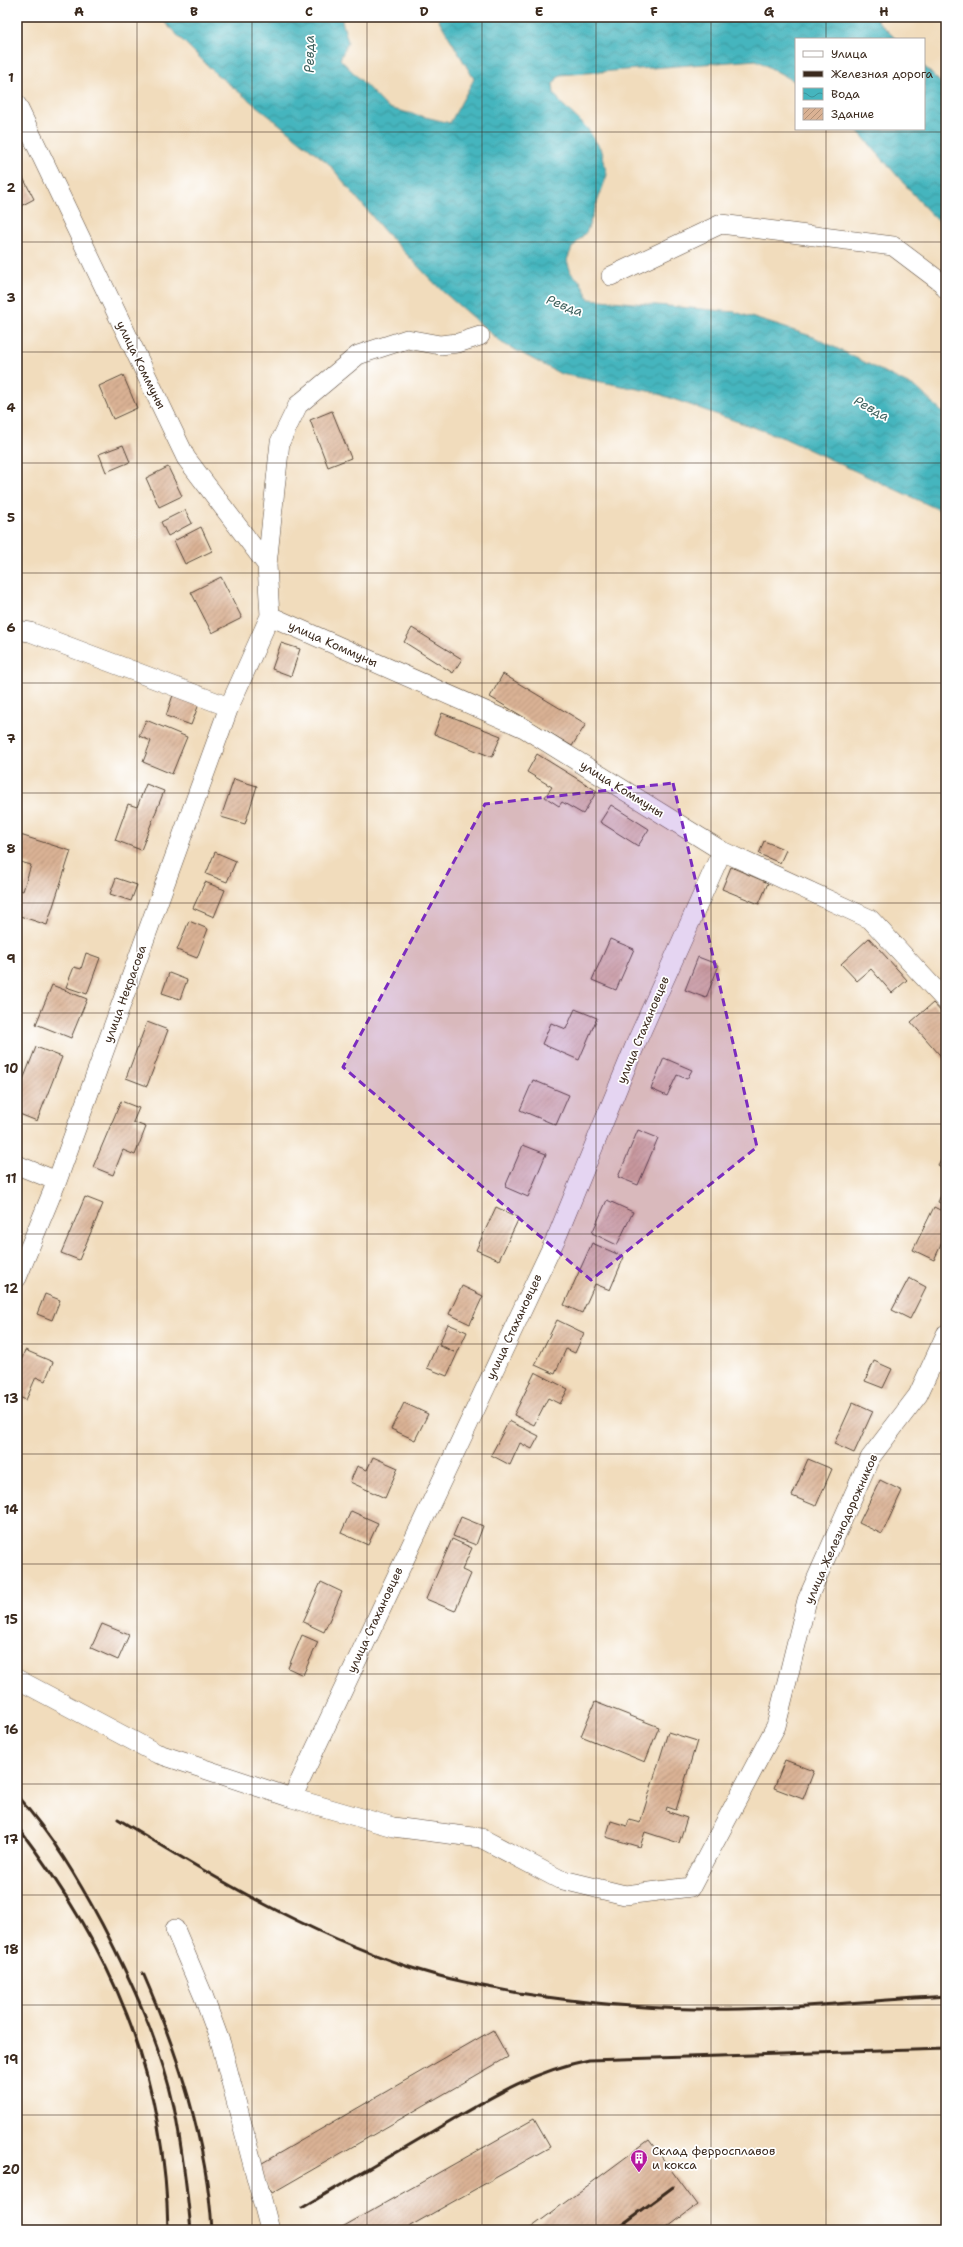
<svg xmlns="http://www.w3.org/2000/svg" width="963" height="2247" viewBox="0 0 963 2247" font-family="'Shantell Sans',sans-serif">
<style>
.water{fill:url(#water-waves);stroke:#40706e}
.building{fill:url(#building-hatch)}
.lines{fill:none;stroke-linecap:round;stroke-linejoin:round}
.minor-casing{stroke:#564536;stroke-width:20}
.minor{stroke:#fff;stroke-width:19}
.rail{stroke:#3b2a1e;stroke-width:3}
.marked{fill:#7b2cbf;fill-opacity:0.2;stroke:#7b2cbf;stroke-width:3;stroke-dasharray:8 5;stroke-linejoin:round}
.grid{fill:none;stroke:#3b2a1e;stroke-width:1;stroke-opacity:0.55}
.labels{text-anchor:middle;stroke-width:3.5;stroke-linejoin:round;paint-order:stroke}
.street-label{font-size:12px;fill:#3b2a1e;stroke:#fff}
.poi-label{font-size:12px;fill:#3b2a1e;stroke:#fff;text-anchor:start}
.water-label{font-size:13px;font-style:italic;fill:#3f625e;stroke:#fff}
.neatline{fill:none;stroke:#3b2a1e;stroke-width:1.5}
.grid-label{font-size:13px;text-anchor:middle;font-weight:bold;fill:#3b2a1e}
</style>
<defs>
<pattern id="water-waves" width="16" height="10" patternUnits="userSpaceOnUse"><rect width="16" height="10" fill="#45b5be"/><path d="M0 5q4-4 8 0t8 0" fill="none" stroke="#3b939a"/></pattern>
<pattern id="building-hatch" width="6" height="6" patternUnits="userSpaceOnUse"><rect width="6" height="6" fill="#dab294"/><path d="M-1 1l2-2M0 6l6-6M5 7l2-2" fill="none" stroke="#b29178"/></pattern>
</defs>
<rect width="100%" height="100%" fill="#fff"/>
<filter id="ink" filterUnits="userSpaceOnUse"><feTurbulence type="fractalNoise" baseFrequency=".025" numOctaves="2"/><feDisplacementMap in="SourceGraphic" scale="8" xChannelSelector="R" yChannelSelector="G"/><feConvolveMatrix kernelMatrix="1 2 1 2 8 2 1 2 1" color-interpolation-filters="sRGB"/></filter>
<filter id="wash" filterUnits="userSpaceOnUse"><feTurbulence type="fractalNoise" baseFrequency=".012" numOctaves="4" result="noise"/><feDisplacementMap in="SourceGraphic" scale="16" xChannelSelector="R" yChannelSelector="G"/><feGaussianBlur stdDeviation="0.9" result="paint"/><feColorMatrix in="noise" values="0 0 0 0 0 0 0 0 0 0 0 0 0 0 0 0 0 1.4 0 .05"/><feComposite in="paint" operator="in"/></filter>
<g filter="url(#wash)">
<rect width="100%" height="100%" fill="#f1dcbc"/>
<path class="water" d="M159,17H341L348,42L340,59L388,108L450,123L474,79L437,17H874L896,39H796V82L756,60L560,75L553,84L554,93L561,103L587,128L602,151L607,175L587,231L572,248L567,260L571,273L580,281L589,299L735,312L814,337L918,389L946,416V513L784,438L653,392L561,374L502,343L441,290L385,232L328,163L215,73Z
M924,66L946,88V228L929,212L856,129H924Z"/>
<g id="blocks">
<path class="building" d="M17,166L34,199L17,208Z
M123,375L137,408L113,419L99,386Z
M332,411L351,458L328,467L310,420Z
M123,445L130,462L106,472L99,454Z
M168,467L182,496L159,507L146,478Z
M185,510L192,523L168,536L161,522Z
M201,527L212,551L185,564L174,541Z
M221,577L242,618L212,633L191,592Z
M412,628L462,659L453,673L404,642Z
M281,643L300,649L291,676L272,669Z
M503,674L586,724L572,746L490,697Z
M173,695L199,704L191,725L166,716Z
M442,713L501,736L492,757L434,734Z
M146,720L187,737L172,774L143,762L151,741L139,736Z
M537,754L597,791L583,814L562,802L559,806L545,797L552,787L527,772Z
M234,779L257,786L245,824L221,817Z
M146,784L164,791L141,850L115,840L128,804L137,807Z
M611,805L649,829L638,846L600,822Z
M17,834L71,851L47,925L17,915V889L23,891L31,865L17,861Z
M764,841L786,850L780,863L759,854Z
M215,852L236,861L227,882L206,874Z
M731,867L768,883L759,904L722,889Z
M116,878L137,885L131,901L110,894Z
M205,882L225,890L214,917L193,908Z
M189,921L208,929L197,958L177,950Z
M869,938L907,980L892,993L871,969L857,981L841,964Z
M610,939L634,949L616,990L592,980Z
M86,953L100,958L87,994L66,987L74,967L81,969Z
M698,957L719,965L706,998L685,990Z
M169,973L187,980L180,999L162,993Z
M52,985L87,999L71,1038L36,1024Z
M933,1003L946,1017V1062L911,1022Z
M575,1009L597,1018L579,1060L542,1044L551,1023L566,1029Z
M147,1022L168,1030L147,1086L126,1078Z
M36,1047L62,1057L37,1121L17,1113V1095Z
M664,1058L692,1070L687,1079L677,1075L667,1096L651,1089Z
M533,1080L569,1095L556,1125L520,1110Z
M121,1101L139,1108L133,1122L146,1127L135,1155L123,1150L113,1175L93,1167Z
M638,1130L658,1138L638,1185L618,1177Z
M523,1145L546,1154L528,1197L505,1187Z
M946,1150V1170L938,1165Z
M946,1185V1206L938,1202Z
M85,1197L103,1204L79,1260L61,1253Z
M607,1200L633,1212L617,1245L592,1233Z
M496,1207L519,1218L499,1260L476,1250Z
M934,1207L946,1213V1234L934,1260L913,1250Z
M592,1243L624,1257L610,1290L595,1284L582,1313L564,1305Z
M909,1278L926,1287L910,1319L892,1310Z
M462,1286L483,1296L470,1324L449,1314Z
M45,1294L60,1300L52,1320L37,1314Z
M557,1320L584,1333L575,1353L566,1349L555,1374L535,1365Z
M448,1324L467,1332L447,1376L427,1368L437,1345L454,1352L439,1344Z
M25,1350L53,1362L45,1381L36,1377L26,1400L17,1396V1371Z
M874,1361L892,1369L883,1388L865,1381Z
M535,1372L568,1389L560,1404L548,1398L534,1425L514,1415Z
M853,1402L873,1411L854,1453L834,1444Z
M404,1403L428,1414L415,1440L391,1429Z
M509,1421L539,1436L532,1449L520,1443L510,1465L491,1455Z
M373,1457L398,1468L385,1498L350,1482L357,1466L367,1470Z
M808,1459L832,1469L816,1506L792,1496Z
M880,1480L902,1491L882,1534L859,1523Z
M351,1511L378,1523L368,1545L341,1533Z
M461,1517L483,1526L476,1545L453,1536Z
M452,1539L472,1548L462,1570L471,1574L455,1611L426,1599Z
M321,1582L342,1592L324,1632L303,1622Z
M102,1624L129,1635L118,1660L91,1648Z
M302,1635L318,1642L303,1675L288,1668Z
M595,1702L659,1727L645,1762L581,1736Z
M668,1732L697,1741L676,1810L667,1807L666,1811L687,1818L679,1843L645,1832L640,1847L606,1837L611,1821L627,1826L629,1820L640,1823Z
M785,1760L814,1771L803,1799L774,1788Z
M493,2030L508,2057L272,2193L257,2166Z
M534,2119L550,2147L403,2230H337Z
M649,2140L697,2205L664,2230H528Z"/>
</g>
</g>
<g filter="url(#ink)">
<use href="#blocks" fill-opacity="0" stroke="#564536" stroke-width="1"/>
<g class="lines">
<g class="minor-casing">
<path id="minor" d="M17,105L186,458L267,565L270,616L229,707L57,1181L17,1278
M611,276L721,224L893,246L942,283L946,289
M267,565L280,442L298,405L358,355L407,339L440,345L458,343L480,336
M270,616L524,728L722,851L870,919L946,1001
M17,630L30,632L229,707
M17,1165L57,1181
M17,1679L156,1753L292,1798L393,1827L481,1838L559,1879L625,1895L691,1887L776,1726L807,1600L870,1458L918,1395L946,1334
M292,1798L558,1234L636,1043L722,851
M175,1929L203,1995L221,2044L270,2230"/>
</g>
<use href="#minor" class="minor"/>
<path class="rail" d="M17,1796C52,1835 78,1879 102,1924C132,1982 160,2043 174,2107C182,2148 187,2189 191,2230
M118,1819C211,1876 304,1932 409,1967C445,1979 482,1986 519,1993C577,2002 635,2008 693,2009C777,2011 862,2001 946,1996
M17,1826C112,1951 165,2070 168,2230
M143,1973C178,2054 207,2141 212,2230
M302,2208C347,2181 393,2155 438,2128C488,2099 532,2071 589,2060L946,2049
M615,2230L673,2187"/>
</g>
</g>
<path class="marked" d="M673,783L757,1147L591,1280L343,1067L485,804Z"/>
<path class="grid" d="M137,17V2230M252,17V2230M367,17V2230M482,17V2230M596,17V2230M711,17V2230M826,17V39M826,129V2230M17,132H946M17,242H946M17,352H946M17,463H946M17,573H946M17,683H946M17,793H946M17,903H946M17,1013H946M17,1124H946M17,1234H946M17,1344H946M17,1454H946M17,1564H946M17,1674H946M17,1784H946M17,1895H946M17,2005H946M17,2115H946"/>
<defs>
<g id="building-pin" transform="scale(0.9)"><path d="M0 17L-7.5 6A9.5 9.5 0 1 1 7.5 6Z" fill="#b5179e" stroke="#fff"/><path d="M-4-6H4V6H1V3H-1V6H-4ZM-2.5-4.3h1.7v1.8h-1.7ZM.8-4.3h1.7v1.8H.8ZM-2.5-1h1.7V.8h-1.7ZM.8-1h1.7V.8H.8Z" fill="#fff"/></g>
</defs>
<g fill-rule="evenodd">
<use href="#building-pin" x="639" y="2158"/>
</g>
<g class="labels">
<g class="street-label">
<text transform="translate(141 365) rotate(64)" y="4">улица Коммуны</text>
<text transform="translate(333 644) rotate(24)" y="4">улица Коммуны</text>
<text transform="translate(622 789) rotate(32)" y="4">улица Коммуны</text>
<text transform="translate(125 994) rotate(-70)" y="4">улица Некрасова</text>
<text transform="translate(643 1030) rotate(-67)" y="4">улица Стахановцев</text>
<text transform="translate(514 1327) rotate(-65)" y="4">улица Стахановцев</text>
<text transform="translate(841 1529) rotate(-66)" y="4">улица Железнодорожников</text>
<text transform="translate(375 1620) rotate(-65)" y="4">улица Стахановцев</text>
</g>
<g class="poi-label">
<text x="652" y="2155">Склад ферросплавов<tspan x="652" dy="14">и кокса</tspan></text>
</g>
<g class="water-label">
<text transform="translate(309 54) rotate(-90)" y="5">Ревда</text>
<text transform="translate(565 305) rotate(21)" y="5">Ревда</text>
<text transform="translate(872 408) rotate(29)" y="5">Ревда</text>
</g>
</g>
<rect width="963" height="2247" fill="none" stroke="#fff" stroke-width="44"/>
<rect x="795" y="38" width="130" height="92" fill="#ffffff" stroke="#b1aaa5"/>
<rect x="803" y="51" width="20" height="6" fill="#ffffff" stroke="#b1aaa5"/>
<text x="831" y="58" font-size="12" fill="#3b2a1e">Улица</text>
<rect x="803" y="71" width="20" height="6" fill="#3b2a1e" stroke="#b1aaa5"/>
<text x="831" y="78" font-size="12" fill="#3b2a1e">Железная дорога</text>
<rect x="803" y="88" width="20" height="12" fill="url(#water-waves)" stroke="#b1aaa5"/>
<text x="831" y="98" font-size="12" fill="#3b2a1e">Вода</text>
<rect x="803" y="108" width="20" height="12" fill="url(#building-hatch)" stroke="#b1aaa5"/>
<text x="831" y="118" font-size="12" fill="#3b2a1e">Здание</text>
<rect x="22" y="22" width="919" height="2203" class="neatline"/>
<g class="grid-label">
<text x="79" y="16">A</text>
<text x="194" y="16">B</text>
<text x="309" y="16">C</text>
<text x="424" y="16">D</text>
<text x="539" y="16">E</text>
<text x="654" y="16">F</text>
<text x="769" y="16">G</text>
<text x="884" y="16">H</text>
<text x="11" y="82">1</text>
<text x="11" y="192">2</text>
<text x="11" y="302">3</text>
<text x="11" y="412">4</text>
<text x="11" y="522">5</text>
<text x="11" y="632">6</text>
<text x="11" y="743">7</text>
<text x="11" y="853">8</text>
<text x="11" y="963">9</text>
<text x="11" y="1073">10</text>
<text x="11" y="1183">11</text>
<text x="11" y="1293">12</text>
<text x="11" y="1403">13</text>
<text x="11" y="1514">14</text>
<text x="11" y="1624">15</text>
<text x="11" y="1734">16</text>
<text x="11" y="1844">17</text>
<text x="11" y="1954">18</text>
<text x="11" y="2064">19</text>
<text x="11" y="2174">20</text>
</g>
</svg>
